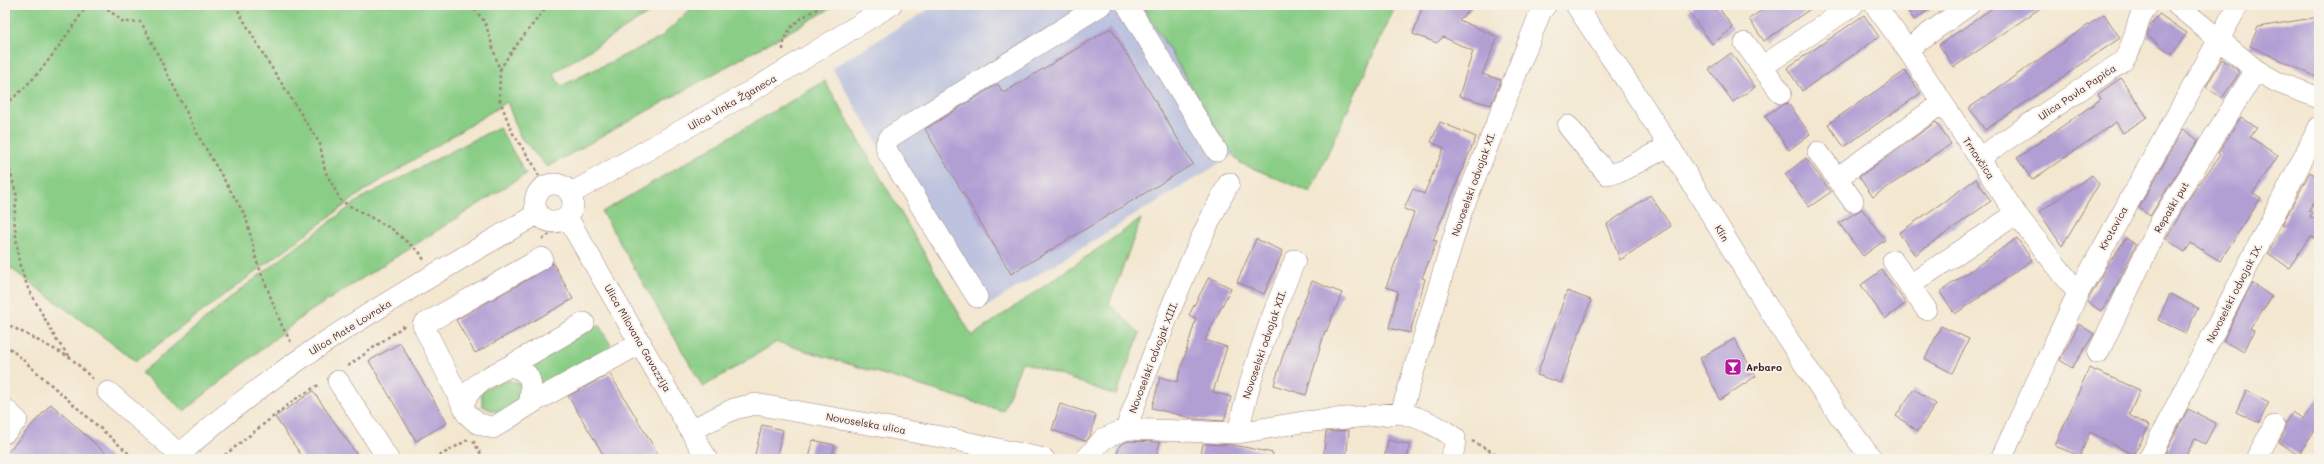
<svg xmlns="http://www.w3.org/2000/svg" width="2324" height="464" viewBox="0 0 2324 464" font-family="Mali,sans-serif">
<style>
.industrial{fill:#bdc3de}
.green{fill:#89cd86;stroke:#6a7658}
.building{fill:#b19fd4}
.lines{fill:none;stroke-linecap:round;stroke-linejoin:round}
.minor-casing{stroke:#9e837e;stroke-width:22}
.path{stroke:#9e837e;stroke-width:2.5;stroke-dasharray:3 3;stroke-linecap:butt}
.minor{stroke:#fff;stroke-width:21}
.labels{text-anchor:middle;stroke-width:4;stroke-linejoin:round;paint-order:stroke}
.street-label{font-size:10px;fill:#4a1f2b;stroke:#f7f3e8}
.poi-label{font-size:10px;font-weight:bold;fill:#4a1f2b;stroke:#f7f3e8;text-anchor:start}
</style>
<rect width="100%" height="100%" fill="#f7f3e8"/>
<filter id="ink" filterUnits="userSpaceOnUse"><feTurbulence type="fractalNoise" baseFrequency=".025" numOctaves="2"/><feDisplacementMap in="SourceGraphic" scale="8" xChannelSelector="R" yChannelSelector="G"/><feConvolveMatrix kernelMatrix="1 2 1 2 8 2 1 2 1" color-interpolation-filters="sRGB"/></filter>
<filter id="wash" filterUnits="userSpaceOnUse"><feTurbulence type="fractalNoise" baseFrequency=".012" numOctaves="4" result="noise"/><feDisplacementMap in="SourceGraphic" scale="16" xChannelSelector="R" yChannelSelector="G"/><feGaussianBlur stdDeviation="0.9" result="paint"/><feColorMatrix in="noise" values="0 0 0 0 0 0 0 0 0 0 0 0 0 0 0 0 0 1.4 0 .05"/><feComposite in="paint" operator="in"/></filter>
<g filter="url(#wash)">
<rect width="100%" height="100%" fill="#f3e7d0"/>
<path class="industrial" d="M936,5H1142L1233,155L979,311L832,68Z"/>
<path class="green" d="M5,5H662L553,73L561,86L660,38L695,5H837L547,167L521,138L507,102L364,191L136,361L5,264Z
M1142,5H1396L1310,192L1240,163L1233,155Z
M825,81L972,336L1141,219L1109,304L1140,333L1116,395L1022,362L1003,411L777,342L703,387L602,212Z
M499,127L526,174L303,316L184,411L141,373L240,290L363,197Z
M599,325L613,349L545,385L537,379L534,366L541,358Z
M507,380L520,384L523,393C514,409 502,418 483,406L481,393L494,384Z"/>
<g id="blocks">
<path class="building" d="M1423,5H1475L1459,20L1498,37L1482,74L1501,80L1491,105L1459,96L1473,51L1443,37L1437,43L1413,34Z
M1695,5H1717L1733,28L1712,44L1688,11Z
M1769,5H1816L1764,41L1749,19Z
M1904,5H1936L1914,20Z
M1997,5H2045L1954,67L1939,45Z
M2104,14L2120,38L1985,130L1969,108Z
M2159,14L2187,33L2172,54L2147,36L2149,28Z
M1864,15L1879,37L1802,91L1787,68Z
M2319,17V78L2250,46L2258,27Z
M1111,28L1193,164L1011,274L925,129L998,84L1003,93Z
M1731,53L1755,87L1733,102L1709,69Z
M2222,59L2240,72L2222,98L2206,87Z
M1905,71L1921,93L1844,147L1828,124Z
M2121,78L2147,117L2123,133L2116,122L2032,180L2017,158L2101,99L2098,94Z
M1788,103L1810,134L1789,150L1765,116L1781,105Z
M2241,117L2257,128L2250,137L2278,156L2253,193L2261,198L2220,261L2191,243L2185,252L2166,239L2190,197L2220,155L2218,153Z
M1440,122L1476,137L1433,240L1437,241L1422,278L1425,279L1410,333L1389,328L1398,291L1386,287L1414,213L1404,209L1413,189L1424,194L1444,148L1431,142Z
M1936,122L1951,144L1873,197L1859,177Z
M2183,129L2198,140L2150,216L2139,208Z
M1806,158L1831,192L1809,207L1785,174Z
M2310,172L2319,178V195L2308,211L2312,212L2310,217L2319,221V241L2310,236L2289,268L2268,253L2285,226L2282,225Z
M2092,175L2099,184L2062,246L2039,212Z
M1976,179L1991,201L1915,255L1899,233Z
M1650,195L1671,226L1620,260L1607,224Z
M1862,209L1885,240L1863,256L1839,223Z
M2017,238L2032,260L1955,314L1940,292Z
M2126,238L2136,245L2113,293L2101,311L2087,302L2106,267Z
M1256,239L1283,251L1264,294L1237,282Z
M553,263L573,299L475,353L456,320L548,268Z
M1882,270L1906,303L1885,319L1861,285Z
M1209,277L1231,288L1205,340L1227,347L1213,392L1231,397L1224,421L1195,419L1152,408L1160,377L1177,382L1196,318L1189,315Z
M1312,281L1342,293L1326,332L1325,331L1306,395L1274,385L1287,342Z
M2252,283L2272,297L2250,328L2254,331L2244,352L2223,341Z
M1567,291L1591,300L1561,383L1537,375Z
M2170,294L2198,308L2186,333L2158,320Z
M2079,324L2094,334L2072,368L2060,360Z
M1941,326L1969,339L1952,373L1925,359Z
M1734,339L1756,376L1720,400L1700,358Z
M400,343L447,423L416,441L369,361Z
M2089,368L2140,390L2129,415L2149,426L2134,455L2090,432L2080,456L2055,446Z
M610,374L661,459H606L568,396Z
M1914,389L1936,404L1918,431L1896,416Z
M313,391L360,459H304L275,417Z
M2246,391L2269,402L2259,423L2236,412Z
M2319,396V424L2298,455L2279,442L2285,431V423L2293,412L2303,419Z
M51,404L112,459H5V455Z
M1060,404L1096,415L1090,436L1086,441L1052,430Z
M2188,409L2216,423L2205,444L2195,439L2184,459H2162Z
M762,425L783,430L776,459L755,455Z
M1349,430L1346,459H1323L1326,432Z
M813,440L835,445L831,459H809Z
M1388,440L1410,445L1407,459H1384Z
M1128,441L1160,442L1155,459H1123L1116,457L1120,445Z
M1203,444L1234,445L1273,453L1272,459H1200Z"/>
</g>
</g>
<g filter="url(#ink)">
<use href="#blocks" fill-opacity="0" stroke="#9e837e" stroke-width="1"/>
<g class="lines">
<g class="minor-casing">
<path id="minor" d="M1127,5L1217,151
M1576,5C1608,54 1642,102 1673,152C1737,256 1797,362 1872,459
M1875,5L1907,49L2016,214L2078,293
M2177,5L2256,70L2277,82L2319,98
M1745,43L1781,93
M1907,49L1969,5
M1762,67L1853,5
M1568,126L1607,174L1619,172L1669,146
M1818,152L1853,201
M1979,158L2123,61C2137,43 2134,19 2148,5
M1837,178L1942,103
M1229,183C1186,262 1156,345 1126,429L1238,433
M535 203a19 19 0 1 1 38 0a19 19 0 1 1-38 0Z
M570,194L758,87L891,5
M567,217L707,459
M542,258L423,325L467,414L477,423L493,428L537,400L641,343
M1295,260C1271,316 1250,374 1238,433L1303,422L1401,413C1421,418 1438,425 1455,438L1454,449L1450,459
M1893,261L1926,309
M1910,285L2016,214
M977,297L887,151L886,144L890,137L1101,5
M2098,353L2161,221L2256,70
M510,366L584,323
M338,381L388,459
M108,392L185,459
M463,406C469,383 491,376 510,366C533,371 533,384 529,405
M5,409L17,420L5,433
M1401,413L1461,213L1541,11L1546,5
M691,430L734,409L755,404L947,438L1044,459
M175,459C282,358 412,288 537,214
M1086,459L1103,439L1126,429
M2001,459L2078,293L2238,5
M2149,459L2319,127
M2256,459L2274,426"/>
</g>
<path class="path" d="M103,5L123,22H141L148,35L199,137L246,217L257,262L282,326L292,344
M235,5L263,54L320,144L325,171L341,201L392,229L420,253L424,260
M470,5L485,22L500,71L499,98L512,132L535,167L544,187
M783,50C784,25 804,16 824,5
M500,70C512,48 529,30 544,10L545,5
M5,104C40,79 63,39 88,5
M5,152L17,197L14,218L19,263L28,288L57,341L71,358
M527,197L541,183L559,178
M542,239L555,231
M5,323L71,358L95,381
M5,344L135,459
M348,366L405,325
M473,441L484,459
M1472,441L1505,459
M220,459L294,400L320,384
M434,459L469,439"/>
<use href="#minor" class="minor"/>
</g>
</g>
<defs>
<g id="bar-square" transform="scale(0.9)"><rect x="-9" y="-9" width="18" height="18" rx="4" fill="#b5179e" stroke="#f7f3e8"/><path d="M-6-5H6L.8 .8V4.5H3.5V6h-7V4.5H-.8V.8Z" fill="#fff"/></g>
</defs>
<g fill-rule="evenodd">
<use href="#bar-square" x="1733" y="367"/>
</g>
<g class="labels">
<g class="street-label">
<text transform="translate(2077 92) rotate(-34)" y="4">Ulica Pavla Papića</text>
<text transform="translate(732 102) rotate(-30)" y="4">Ulica Vinka Žganeca</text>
<text transform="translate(1979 158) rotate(56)" y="4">Trnovčica</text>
<text transform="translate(1473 184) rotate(-70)" y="4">Novoselski odvojak XI.</text>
<text transform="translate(2171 207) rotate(-59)" y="4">Repaški put</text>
<text transform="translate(2113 228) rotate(-61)" y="4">Krotovica</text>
<text transform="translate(1722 233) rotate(59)" y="4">Klin</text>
<text transform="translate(2234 293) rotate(-63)" y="4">Novoselski odvojak IX.</text>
<text transform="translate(350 327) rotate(-32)" y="4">Ulica Mate Lovraka</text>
<text transform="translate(638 338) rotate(60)" y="4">Ulica Milovana Gavazzija</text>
<text transform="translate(1264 344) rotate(-71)" y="4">Novoselski odvojak XII.</text>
<text transform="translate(1153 357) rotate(-69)" y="4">Novoselski odvojak XIII.</text>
<text transform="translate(866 423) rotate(10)" y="4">Novoselska ulica</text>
</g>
<g class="poi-label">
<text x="1746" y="371">Arbaro</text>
</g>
</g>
<rect width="2324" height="464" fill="none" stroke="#f7f3e8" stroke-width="20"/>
</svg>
